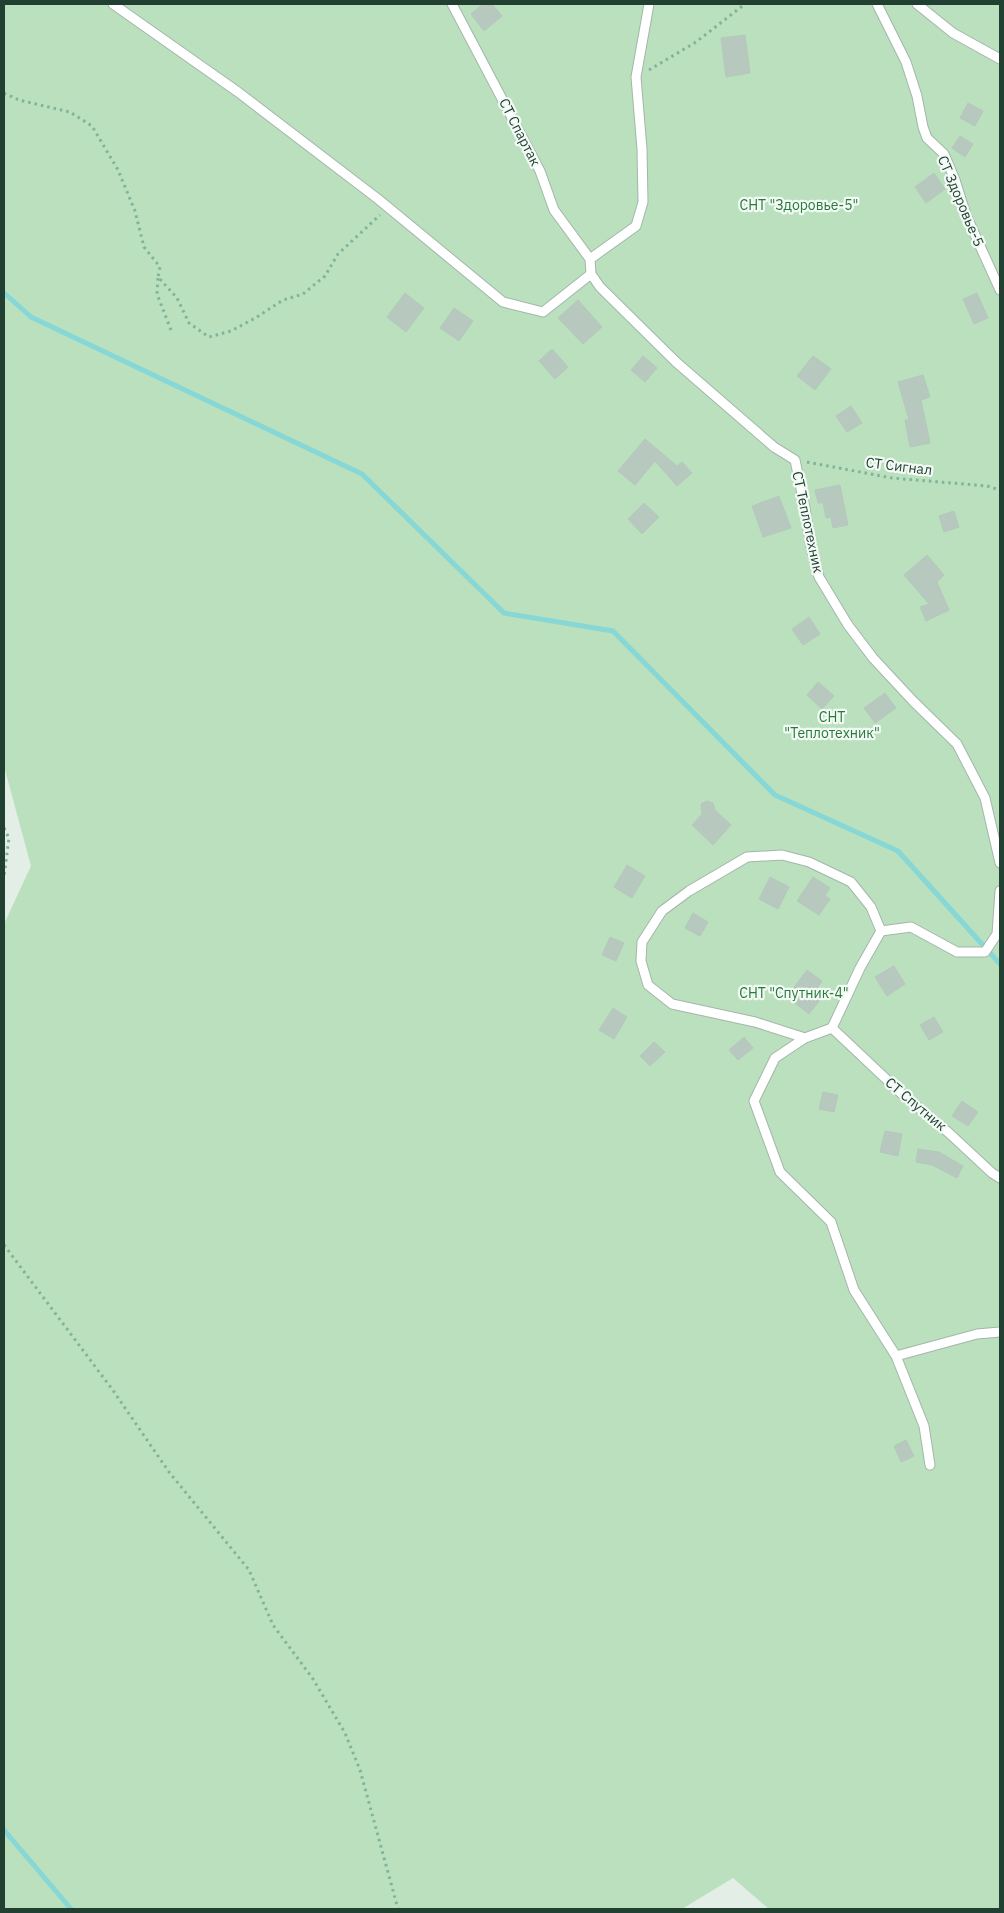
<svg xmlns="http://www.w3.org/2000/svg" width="1004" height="1913" viewBox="0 0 1004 1913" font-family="'IBM Plex Sans',sans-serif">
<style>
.green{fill:#bae0bd}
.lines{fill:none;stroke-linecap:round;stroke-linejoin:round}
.stream{stroke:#86d7d5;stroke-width:5}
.building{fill:#b7c9bf;stroke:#b4c8bc}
.lane-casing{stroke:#a4b6ac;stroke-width:11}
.path{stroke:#80b49a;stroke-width:3;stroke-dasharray:2.5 4;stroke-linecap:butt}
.lane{stroke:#fff;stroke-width:9}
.labels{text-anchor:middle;stroke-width:4.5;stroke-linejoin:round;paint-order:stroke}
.street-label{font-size:14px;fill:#214032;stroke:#f3faf5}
.park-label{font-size:14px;fill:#277a39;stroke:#f3faf5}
</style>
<rect width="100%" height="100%" fill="#e2eee6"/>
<path class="green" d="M4,4H1000V1909H769L733,1878L682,1909H4V924L31,866L4,766Z"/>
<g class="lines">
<path class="stream" d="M4,293L31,317L362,474L504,613L613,631L775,795L898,851L1000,964
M4,1830L71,1909"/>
</g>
<path class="building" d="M483,4H492L502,16L484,31L471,14Z
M745,35L750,73L726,77L721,38Z
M968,103L983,111L975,126L960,118Z
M960,136L973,144L965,157L952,148Z
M934,173L945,189L926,203L915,187Z
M405,293L424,308L406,332L387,317Z
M977,293L988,318L974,324L963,299Z
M578,300L602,327L583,344L558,318Z
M454,308L473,321L459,341L440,328Z
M552,349L568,367L555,379L539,361Z
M643,356L657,368L645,382L631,370Z
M813,356L831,369L815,390L797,376Z
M923,375L930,397L921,400L930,443L910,447L905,420H909L898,382Z
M851,406L862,423L847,432L836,416Z
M645,439L677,466L682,462L692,473L677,486L655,461L635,485L618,471Z
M840,485L848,525L833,528L831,517L826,518L823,503H818L815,490Z
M779,496L791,528L763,537L752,506Z
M644,503L659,517L642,534L628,519Z
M954,511L959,527L944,532L939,516Z
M927,555L944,575L937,582L949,610L926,621L920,607L929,604L904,575Z
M809,617L820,634L803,645L792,629Z
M818,682L834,696L822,709L807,695Z
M885,693L896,708L875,723L864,708Z
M707,801L713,803L715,810L731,825L713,845L692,825L702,814L701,804Z
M627,865L645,876L632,898L614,887Z
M770,877L789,887L778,909L759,899Z
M813,877L830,888L825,896L830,899L819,915L797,901Z
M693,913L708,922L700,936L685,928Z
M610,937L624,943L616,961L602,955Z
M894,966L905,984L887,996L875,977Z
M807,970L822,981L812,995L820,1000L809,1014L787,997Z
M613,1008L627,1017L614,1039L599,1030Z
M934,1017L943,1032L929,1040L920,1025Z
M744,1037L753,1048L738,1060L729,1050Z
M654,1042L665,1052L650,1066L640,1056Z
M823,1092L838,1095L834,1112L819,1109Z
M962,1101L978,1112L968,1126L952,1116Z
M885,1131L902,1134L898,1156L880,1152Z
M918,1149L939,1152L963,1166L957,1178L932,1165L916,1162Z
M906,1440L914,1456L901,1462L894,1446Z"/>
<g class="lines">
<g class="lane-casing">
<path id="lane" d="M113,4L238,92L378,199L503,302L543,312L591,274
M452,4L540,171L554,210L590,259L591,274L600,287L676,362L774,447L795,460L805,508L811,547L819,577L848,625L873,658L913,701L957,744L985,798L1000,863
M877,4L906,62L917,96L923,127L927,138L944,154L955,180L966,215L1000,290
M917,4L953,33L1000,59
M590,259L636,226L643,202L642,149L636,77L649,4
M782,855L809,862L851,882L871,907L881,931L860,968L832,1028L805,1038L755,1022L672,1004L648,985L641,961L642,942L662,911L689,891L747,857Z
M881,931L911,927L957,952H985L997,934L1000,891
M832,1028L902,1094L949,1133L992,1173L1000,1178
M805,1038L775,1058L754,1101L780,1172L831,1222L854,1290L896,1356L924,1426L930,1465
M896,1356L977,1334L1000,1332"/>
</g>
<path class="path" d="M649,70L696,42L745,4
M4,93L19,100L70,112L92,126L118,170L135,211L144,247L160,267L158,277
M171,330L157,294L158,277L177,298L189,323L209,337L231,331L257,317L283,300L303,294L325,276L338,254L380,215
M807,462L892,478L987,486L1000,490
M4,828L9,838L4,876
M4,1245L112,1389L169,1472L249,1570L273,1625L313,1679L345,1733L360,1770L398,1909"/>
<use href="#lane" class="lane"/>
</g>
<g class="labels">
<g class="street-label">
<text transform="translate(520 132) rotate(63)" y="5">СТ Спартак</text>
<text transform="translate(961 201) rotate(67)" y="5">СТ Здоровье-5</text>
<text transform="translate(899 466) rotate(7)" y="5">СТ Сигнал</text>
<text transform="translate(808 522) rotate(78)" y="5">СТ Теплотехник</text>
<text transform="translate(916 1104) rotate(40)" y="5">СТ Спутник</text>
</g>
<g class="park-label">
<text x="799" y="210">СНТ "Здоровье-5"</text>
<text x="832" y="722">СНТ<tspan x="832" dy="16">"Теплотехник"</tspan></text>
<text x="794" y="998">СНТ "Спутник-4"</text>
</g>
</g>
<rect width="1004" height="1913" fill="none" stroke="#214032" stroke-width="10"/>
</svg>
